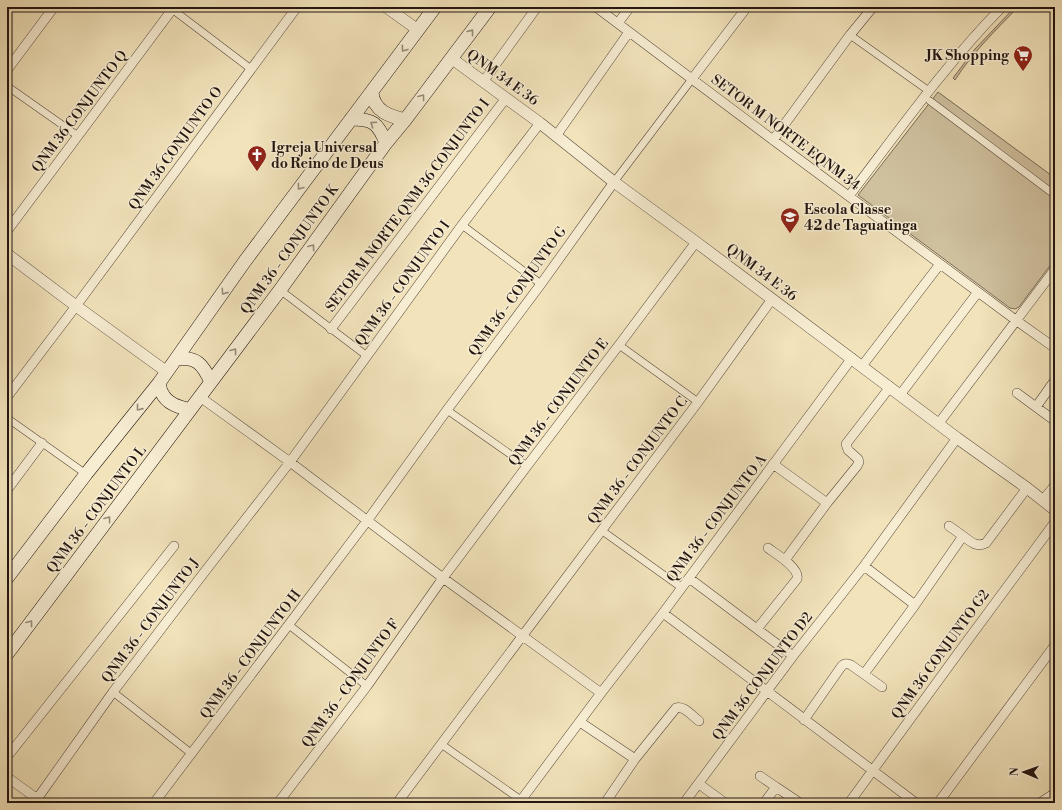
<svg xmlns="http://www.w3.org/2000/svg" width="1062" height="810" viewBox="0 0 1062 810" font-family="'Libre Bodoni',serif">
<style>
.green{fill:#cfc09e;stroke:#786a57}
.lines{fill:none;stroke-linecap:round;stroke-linejoin:round}
.pedestrian-casing{stroke:#56483b;stroke-width:8}
.minor-casing{stroke:#56483b;stroke-width:10}
.tertiary-casing{stroke:#56483b;stroke-width:12}
.secondary-casing{stroke:#221510;stroke-width:14}
.pedestrian{stroke:#f7edd3;stroke-width:7}
.minor{stroke:#f7edd3;stroke-width:9}
.tertiary{stroke:#f7edd3;stroke-width:11}
.secondary{stroke:#f7edd3;stroke-width:13}
.oneway{stroke:#978c7b}
.labels{text-anchor:middle;stroke-width:3;stroke-linejoin:round;paint-order:stroke}
.poi-label{font-size:14px;font-weight:bold;fill:#221510;stroke:#f7edd3;text-anchor:start}
.street-label{font-size:14px;fill:#221510;stroke:#f7edd3}
</style>
<rect width="100%" height="100%" fill="#f2e3bb"/>
<filter id="stains"><feTurbulence type="fractalNoise" baseFrequency=".005" numOctaves="4"/><feColorMatrix values="0 0 0 0 .2 0 0 0 0 .09 0 0 0 0 .02 0 0 0 .5 -.17"/></filter>
<radialGradient id="worn" r=".72"><stop offset=".6" stop-color="#630" stop-opacity="0"/><stop offset="1" stop-color="#630" stop-opacity=".3"/></radialGradient>
<path class="green" d="M1015,7H1018C996,30 972,53 955,80L953,78L975,49Z
M938,92L1055,178V259L1019,307L1015,309L1010,308L858,195Z"/>
<g class="lines">
<g class="pedestrian-casing">
<path id="pedestrian" d="M172,9L251,69
M850,35L929,91
M7,86L78,136
M930,101L1055,195
M614,182L692,79
M462,225L541,284
M280,290L367,356
M619,345L698,402
M447,410L527,466
M7,418L86,474
M601,530L682,588
M289,625L367,686
M113,692L192,754
M441,744L521,800"/>
</g>
<g class="minor-casing">
<path id="minor" d="M596,7L773,140L1017,321L1055,348
M618,23L630,7
M7,70L54,7
M692,79L747,7
M483,82L537,7
M556,136L629,32
M773,140L850,35L873,7
M849,196C898,132 945,65 1002,7
M7,231L174,7
M331,329L506,98
M862,366L940,264
M1017,393L1036,407L1055,380
M900,395L978,292
M7,397L76,306L297,7
M200,397L290,462L443,578L601,693
M1036,407L1055,421
M939,423L1055,269
M773,464L827,503
M7,490L42,443
M1043,500L1055,485
M949,526L963,536
M785,560L827,503L857,466L859,462L858,459L848,450L846,444L890,387
M864,566L915,605
M689,578L793,656
M663,613L916,803
M757,629L797,579C800,568 776,554 768,548
M864,674L915,605L963,536C970,541 976,548 986,543L1027,488
M804,720L841,667C844,663 847,663 851,665L882,687
M580,722L635,759L676,708C684,705 692,716 699,721
M7,757L174,546
M760,776L776,787
M7,777L43,803
M699,784L725,803
M37,799L113,692L206,570L290,462L462,225L540,123
M154,803L367,521L447,410L541,284L614,182
M278,803L367,686L443,578L527,466L619,345L696,242
M397,803L698,402L772,299
M519,803L601,693L663,613L852,358
M605,803L635,759
M684,803L793,656L864,566L957,438
M764,803L776,787L797,801
M849,803L959,652L1055,522
M938,803L1055,645
M1040,803L1055,793"/>
</g>
<g class="tertiary-casing">
<path id="tertiary" d="M386,7L418,30
M451,58L540,123L614,182L696,242L957,438L1027,488L1055,510
M7,254L76,306L167,372"/>
</g>
<g class="secondary-casing">
<path id="secondary" d="M372,93C374,111 389,116 405,120
M351,119C373,119 378,123 386,143
M176,359C197,356 203,365 211,382
M159,383C160,386 160,390 162,393C167,404 179,407 190,410
M7,578L86,474L159,383L245,261L435,7
M7,654L280,290L386,143L405,120L490,7"/>
</g>
<use href="#pedestrian" class="pedestrian"/>
<use href="#minor" class="minor"/>
<use href="#tertiary" class="tertiary"/>
<use href="#secondary" class="secondary"/>
</g>
<defs><path id="oneway-chevron" d="M-2-3.5L2.5 0L-2 3.5" fill="none" stroke-width="1.6" stroke-linecap="round" stroke-linejoin="round"/></defs>
<g class="oneway">
<use href="#oneway-chevron" transform="translate(471 32) rotate(-52)"/>
<use href="#oneway-chevron" transform="translate(404 49) rotate(126)"/>
<use href="#oneway-chevron" transform="translate(422 97) rotate(-53)"/>
<use href="#oneway-chevron" transform="translate(373 124) rotate(-146)"/>
<use href="#oneway-chevron" transform="translate(300 187) rotate(127)"/>
<use href="#oneway-chevron" transform="translate(312 247) rotate(-54)"/>
<use href="#oneway-chevron" transform="translate(224 292) rotate(125)"/>
<use href="#oneway-chevron" transform="translate(234 351) rotate(-53)"/>
<use href="#oneway-chevron" transform="translate(139 408) rotate(129)"/>
<use href="#oneway-chevron" transform="translate(108 519) rotate(-53)"/>
<use href="#oneway-chevron" transform="translate(30 623) rotate(-53)"/>
</g>
<defs>
<g id="supermarket-pin" transform="scale(1)"><path d="M0 17L-7.5 6A9.5 9.5 0 1 1 7.5 6Z" fill="#8f2418" stroke="#f7edd3"/><path d="M-6-5.5h2.5l.6 2H6L4.5 2H-2.5L-4.4-4H-6ZM-1.5 3.2a1.3 1.3 0 1 0 .1 0ZM3 3.2a1.3 1.3 0 1 0 .1 0Z" fill="#fff"/></g>
<g id="church-pin" transform="scale(1)"><path d="M0 17L-7.5 6A9.5 9.5 0 1 1 7.5 6Z" fill="#8f2418" stroke="#f7edd3"/><path d="M-1.2-6h2.4v3.5h3.3v2.4h-3.3V6h-2.4V-.1h-3.3v-2.4h3.3Z" fill="#fff"/></g>
<g id="school-pin" transform="scale(1)"><path d="M0 17L-7.5 6A9.5 9.5 0 1 1 7.5 6Z" fill="#8f2418" stroke="#f7edd3"/><path d="M0-5L7-2L0 1L-7-2ZM-4 1L0 2.5L4 1V4Q0 6-4 4Z" fill="#fff"/></g>
</defs>
<g fill-rule="evenodd">
<use href="#supermarket-pin" x="1023" y="55"/>
<use href="#church-pin" x="257" y="155"/>
<use href="#school-pin" x="790" y="217"/>
</g>
<g class="labels">
<g class="poi-label">
<text x="1009" y="60" text-anchor="end">JK Shopping</text>
<text x="271" y="152">Igreja Universal<tspan x="271" dy="16">do Reino de Deus</tspan></text>
<text x="804" y="214">Escola Classe<tspan x="804" dy="16">42 de Taguatinga</tspan></text>
</g>
<g class="street-label">
<text transform="translate(503 77) rotate(36)" y="5">QNM 34 E 36</text>
<text transform="translate(79 111) rotate(-53)" y="5">QNM 36 CONJUNTO Q</text>
<text transform="translate(786 132) rotate(37)" y="5">SETOR M NORTE EQNM 34</text>
<text transform="translate(175 148) rotate(-54)" y="5">QNM 36 CONJUNTO O</text>
<text transform="translate(407 205) rotate(-53)" y="5">SETOR M NORTE QNM 36 CONJUNTO I</text>
<text transform="translate(289 249) rotate(-54)" y="5">QNM 36 - CONJUNTO K</text>
<text transform="translate(762 272) rotate(37)" y="5">QNM 34 E 36</text>
<text transform="translate(402 283) rotate(-54)" y="5">QNM 36 - CONJUNTO I</text>
<text transform="translate(517 291) rotate(-54)" y="5">QNM 36 - CONJUNTO G</text>
<text transform="translate(558 402) rotate(-53)" y="5">QNM 36 - CONJUNTO E</text>
<text transform="translate(637 460) rotate(-53)" y="5">QNM 36 - CONJUNTO C</text>
<text transform="translate(96 509) rotate(-53)" y="5">QNM 36 - CONJUNTO L</text>
<text transform="translate(716 518) rotate(-53)" y="5">QNM 36 - CONJUNTO A</text>
<text transform="translate(150 620) rotate(-53)" y="5">QNM 36 - CONJUNTO J</text>
<text transform="translate(250 654) rotate(-53)" y="5">QNM 36 - CONJUNTO H</text>
<text transform="translate(940 654) rotate(-54)" y="5">QNM 36 CONJUNTO G2</text>
<text transform="translate(762 676) rotate(-53)" y="5">QNM 36 CONJUNTO D2</text>
<text transform="translate(350 683) rotate(-54)" y="5">QNM 36 - CONJUNTO F</text>
</g>
</g>
<rect width="1062" height="810" fill="none" stroke="#f2e3bb" stroke-width="24"/>
<rect x="8" y="8" width="1046" height="794" fill="none" stroke="#221510" stroke-width="2"/>
<rect x="12" y="12" width="1038" height="786" fill="none" stroke="#221510"/>
<g transform="translate(1024 772) rotate(272)" stroke="#f7edd3" stroke-width="3" paint-order="stroke">
<path d="M0-3L7 15L0 10L-7 15Z" fill="#221510"/>
<text y="-6" font-size="11" font-weight="bold" text-anchor="middle" fill="#221510">N</text>
</g>
<rect width="100%" height="100%" filter="url(#stains)"/>
<rect width="100%" height="100%" fill="url(#worn)"/>
</svg>
